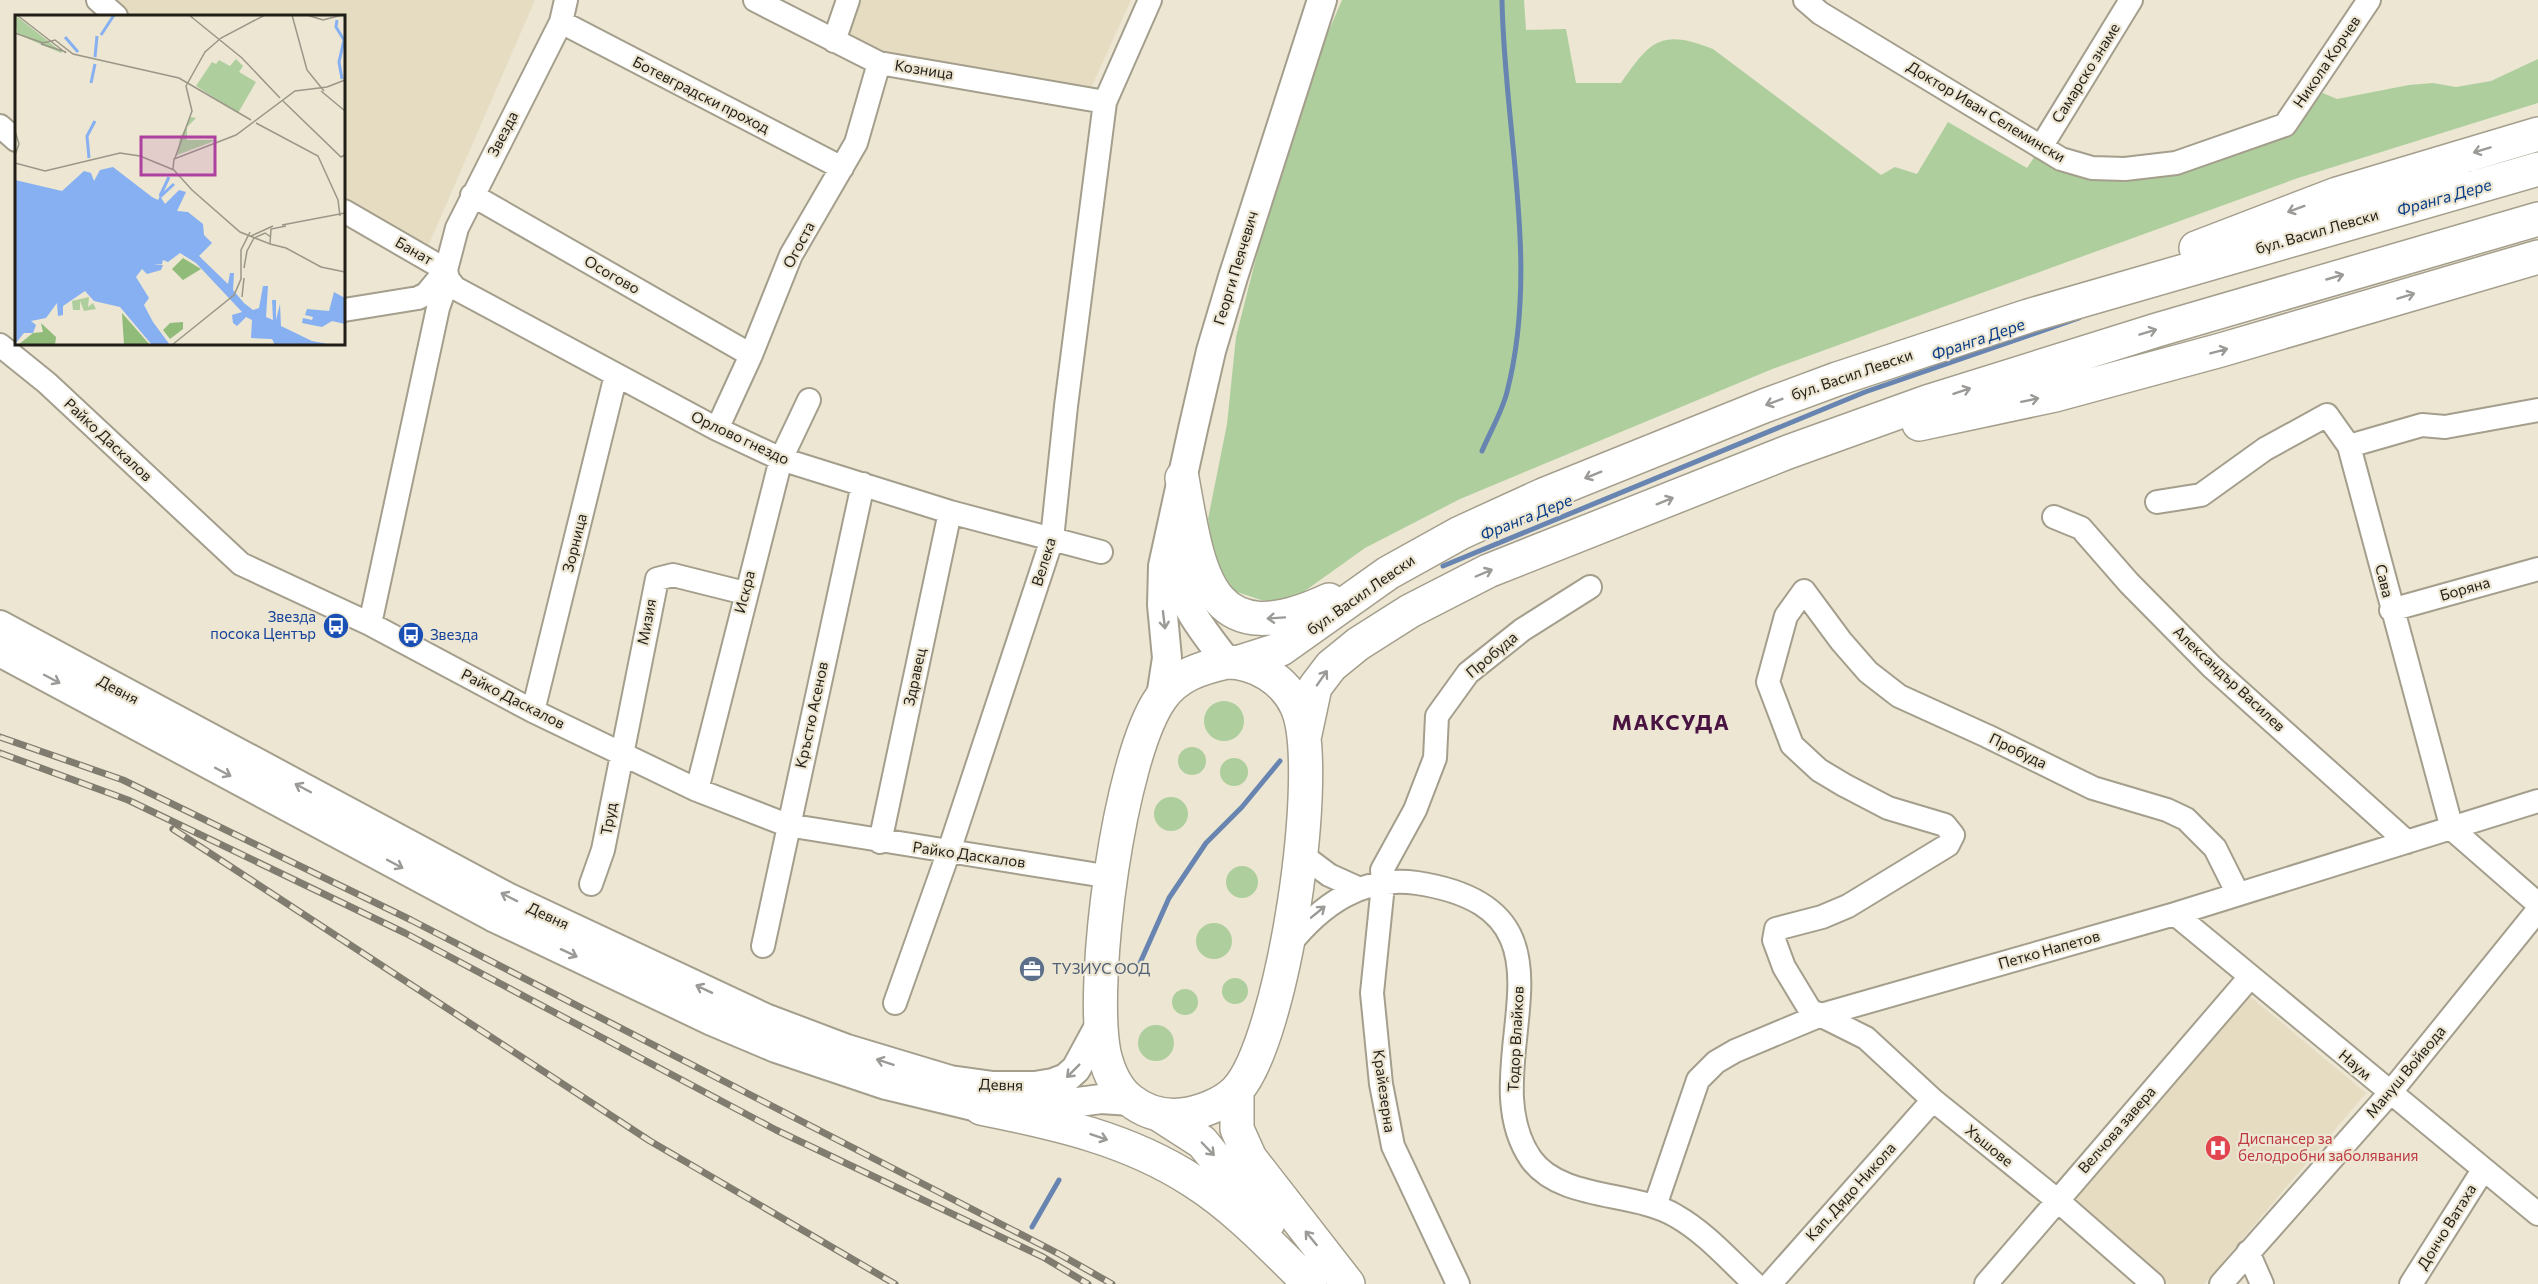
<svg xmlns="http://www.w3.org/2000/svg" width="2538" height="1284" viewBox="0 0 2538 1284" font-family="Commissioner,sans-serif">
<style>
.built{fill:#e5dcc2}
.green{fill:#aecf9d}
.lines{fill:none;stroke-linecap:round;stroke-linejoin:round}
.stream{stroke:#6884b0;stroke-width:5}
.minor-casing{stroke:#a49e8c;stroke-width:26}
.major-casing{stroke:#a49e8c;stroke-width:32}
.highway-casing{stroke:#a49e8c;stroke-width:36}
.minor{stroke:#fff;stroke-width:22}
.major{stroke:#fff;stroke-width:28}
.highway{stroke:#fff;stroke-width:33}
.rail-casing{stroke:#807c6f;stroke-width:7}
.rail{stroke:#ece6d3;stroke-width:4.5;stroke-dasharray:14;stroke-linecap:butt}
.oneway{stroke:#9b9a97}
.labels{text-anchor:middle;stroke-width:4.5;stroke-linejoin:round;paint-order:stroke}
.street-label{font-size:15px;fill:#211e17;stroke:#ece6d3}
.transit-label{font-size:15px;fill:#164399;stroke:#ece6d3;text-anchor:end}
.service-label{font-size:15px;fill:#4e5e75;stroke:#ece6d3;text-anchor:start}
.health-label{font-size:15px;fill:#be3a42;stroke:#ece6d3;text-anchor:start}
.water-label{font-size:16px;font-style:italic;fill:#093e87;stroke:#ece6d3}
.district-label{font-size:21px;font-weight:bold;letter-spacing:1.5px;fill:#491442;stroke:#ece6d3}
.inset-river{fill:none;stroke:#86b0f1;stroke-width:3}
.inset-road{fill:none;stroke:#9b9688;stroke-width:1.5}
.view{fill:#ae409f;fill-opacity:0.15;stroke:#ae409f;stroke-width:3}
.inset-edge{fill:none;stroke:#211e17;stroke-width:3}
</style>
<rect width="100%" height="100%" fill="#ece6d3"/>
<path class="built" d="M84,0H535L422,260L344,220V16H102Z
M857,0H1131L1091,88L879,52L843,33Z
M2247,994L2366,1093L2204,1284H2168L2071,1202Z"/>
<path class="green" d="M1342,0H1524L1526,30L1566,29L1576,83H1621C1651,40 1661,29 1713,49L1881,175L1895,167L1917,174L1948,122L2027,168L2041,147L2125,169L2285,125L2311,88L2337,99L2409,85L2433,83L2456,87L2491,81L2538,59V103L2298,178L1770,370L1460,499L1365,548L1295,598L1275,602L1261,600L1234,591L1218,578L1208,519L1227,424L1236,337L1258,250L1327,35Z
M1204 721a20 20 0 1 1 40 0a20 20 0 1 1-40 0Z
M1178 761a14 14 0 1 1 28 0a14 14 0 1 1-28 0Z
M1220 772a14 14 0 1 1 28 0a14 14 0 1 1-28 0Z
M1154 814a17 17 0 1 1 34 0a17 17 0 1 1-34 0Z
M1226 882a16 16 0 1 1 32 0a16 16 0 1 1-32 0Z
M1196 941a18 18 0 1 1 36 0a18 18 0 1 1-36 0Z
M1222 991a13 13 0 1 1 26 0a13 13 0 1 1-26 0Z
M1172 1002a13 13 0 1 1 26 0a13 13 0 1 1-26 0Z
M1138 1043a18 18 0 1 1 36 0a18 18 0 1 1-36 0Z"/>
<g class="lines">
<path class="stream" d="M1482,451C1490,432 1502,412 1507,392C1540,265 1504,129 1502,0
M1443,566L1865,392L2079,318
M1140,963L1169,898L1206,843L1242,807L1280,761
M1032,1227L1059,1180"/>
<g class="minor-casing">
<path id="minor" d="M98,0L116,16
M566,0L561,22L457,228L446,270L448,279L455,288L717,429L781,459L950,512L1101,552
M755,0L879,63L1105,102
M1805,0L1820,13L2061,159L2092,168L2125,169L2176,163L2285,125L2369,0
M561,22L842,168
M834,41L848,0
M0,126L16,140
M2041,147L2131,0
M472,195L751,355
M344,211L446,270L426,294L418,298L344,310
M0,345L47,383L241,564L370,624L533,711L697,790L787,825L1111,877
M717,429L751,355L791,255L856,143L879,63
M2349,446L2422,425L2445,427L2538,410
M2157,502L2201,495L2265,449L2327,415L2349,446L2452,829L2538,904
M2054,517L2081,528L2129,583L2212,667L2407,842
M2391,610L2538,569
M370,624L438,308L448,279
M533,711L616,375
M697,790L781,459L809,400
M880,842L950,512
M1301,854L1329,875L1360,889
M591,884L603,850L657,579L673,575L745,593
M2175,914L2538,1214
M1289,945C1321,905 1362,875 1417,883C1602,911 1466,1065 1531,1159C1561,1201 1635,1191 1676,1216C1706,1233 1730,1261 1755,1284
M763,946L863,484
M895,1003L949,851L1052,539L1066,406L1105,102L1150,0
M1655,1206L1698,1080L1716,1062L1735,1051L1821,1015L2175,914L2538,801
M2248,1252L2262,1284
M1458,1284L1393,1146L1381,1084L1372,993L1383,885L1382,870L1415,810L1435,758L1437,716L1468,673L1522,630L1590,587
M1770,1284L1933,1100
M1986,1284L2250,977
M2153,1284L2057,1200L1933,1100L1866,1038L1810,1010L1784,967L1774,940L1776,929L1822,917L1848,906L1948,845L1953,835L1945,825L1888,808L1844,785L1819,770L1792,745L1768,682L1786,616L1804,591L1841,641L1868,672L1899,696L1987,736L2093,788L2167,810L2186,819L2215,848L2238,894
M2221,1284L2390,1093L2538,910
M2411,1284L2483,1170"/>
</g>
<g class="major-casing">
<path id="major" d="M1173,561C1183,608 1199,625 1227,662
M0,625L509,898L765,1018L847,1049L950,1080L993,1086H1035L1053,1083L1066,1078L1076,1069L1102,1021
M0,652L493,917L712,1021L776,1048L886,1085L981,1108L1048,1106L1101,1099L1131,1101
M1161,697L1167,658L1162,605L1163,566L1193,429L1211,351L1233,277L1322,0"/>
</g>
<g class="highway-casing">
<path id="highway" d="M2196,248L2337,194L2538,134
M1919,424L2055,395L2221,350L2538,257
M1182,478C1199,572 1207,657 1329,600
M1227,662C1256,662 1285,680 1297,707C1324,767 1283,1043 1236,1091C1223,1104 1200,1113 1182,1115C1163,1117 1145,1112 1130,1100C1116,1089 1108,1070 1104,1053C1090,981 1119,757 1161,698C1177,675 1201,668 1227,662Z
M1240,662L1281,649L1388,573L1460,533L1543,495L1764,406L1837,379L2028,316L2538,169
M1305,734L1315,687L1331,666L1358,644L1410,611L1488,571L1788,452L1927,402L2157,330L2538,219
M1237,1091V1129L1250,1158L1348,1284
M981,1108C1055,1123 1129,1139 1193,1181C1237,1209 1273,1248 1310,1284
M1160,1115L1202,1142L1268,1223"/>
</g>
<use href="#minor" class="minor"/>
<use href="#major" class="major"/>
<use href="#highway" class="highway"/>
<g class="rail-casing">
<path id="rail" d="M0,737L123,780L411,920L1061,1255L1112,1284
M0,753L128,800L405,933L776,1130L1043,1257L1088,1284
M173,829L650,1141L895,1284"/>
</g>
<use href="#rail" class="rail"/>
</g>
<defs><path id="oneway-shaft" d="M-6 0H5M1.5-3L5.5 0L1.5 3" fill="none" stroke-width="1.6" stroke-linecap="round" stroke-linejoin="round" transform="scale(1.5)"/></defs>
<g class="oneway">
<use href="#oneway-shaft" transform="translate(2482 150) rotate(163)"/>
<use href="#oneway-shaft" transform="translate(2296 209) rotate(160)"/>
<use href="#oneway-shaft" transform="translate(2335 277) rotate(-16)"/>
<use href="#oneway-shaft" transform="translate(2406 296) rotate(-17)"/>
<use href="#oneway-shaft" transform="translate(2148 332) rotate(-17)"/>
<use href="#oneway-shaft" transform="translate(2219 351) rotate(-15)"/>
<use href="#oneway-shaft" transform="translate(1962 391) rotate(-18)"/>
<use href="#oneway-shaft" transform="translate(2030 400) rotate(-12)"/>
<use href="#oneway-shaft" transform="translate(1774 402) rotate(159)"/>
<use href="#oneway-shaft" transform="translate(1593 475) rotate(158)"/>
<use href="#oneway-shaft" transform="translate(1665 501) rotate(-22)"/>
<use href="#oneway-shaft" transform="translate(1484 573) rotate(-23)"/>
<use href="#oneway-shaft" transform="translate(1276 618) rotate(176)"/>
<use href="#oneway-shaft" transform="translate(1164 620) rotate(83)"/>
<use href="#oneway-shaft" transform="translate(1322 678) rotate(-55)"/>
<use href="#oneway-shaft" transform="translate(52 679) rotate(28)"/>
<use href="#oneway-shaft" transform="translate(223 772) rotate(28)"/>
<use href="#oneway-shaft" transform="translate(303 788) rotate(-152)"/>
<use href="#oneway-shaft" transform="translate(395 864) rotate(28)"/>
<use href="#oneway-shaft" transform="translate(509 897) rotate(-153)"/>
<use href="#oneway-shaft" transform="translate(1318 912) rotate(-39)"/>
<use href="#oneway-shaft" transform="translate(569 953) rotate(25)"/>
<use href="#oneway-shaft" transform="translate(704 989) rotate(-155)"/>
<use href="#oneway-shaft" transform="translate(885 1062) rotate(-162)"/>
<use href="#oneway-shaft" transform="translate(1073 1071) rotate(135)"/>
<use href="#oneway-shaft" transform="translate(1099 1137) rotate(19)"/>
<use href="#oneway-shaft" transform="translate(1208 1149) rotate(46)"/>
<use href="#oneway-shaft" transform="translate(1311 1238) rotate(-129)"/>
</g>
<defs>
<g id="bus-disc" transform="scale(1.35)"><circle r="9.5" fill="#1a4fb4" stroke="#ece6d3"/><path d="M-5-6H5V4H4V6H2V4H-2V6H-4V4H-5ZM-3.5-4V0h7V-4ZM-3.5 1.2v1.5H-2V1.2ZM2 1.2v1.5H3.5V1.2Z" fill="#fff"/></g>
<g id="office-disc" transform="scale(1.35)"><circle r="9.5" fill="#5c6f8a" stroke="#ece6d3"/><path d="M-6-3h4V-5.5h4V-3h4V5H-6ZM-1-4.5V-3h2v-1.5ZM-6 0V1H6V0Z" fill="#fff"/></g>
<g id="hospital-disc" transform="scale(1.35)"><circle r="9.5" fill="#e0444e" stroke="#ece6d3"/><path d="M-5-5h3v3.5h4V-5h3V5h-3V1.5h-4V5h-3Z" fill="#fff"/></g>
</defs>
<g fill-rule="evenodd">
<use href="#bus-disc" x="336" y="626"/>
<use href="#bus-disc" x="411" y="635"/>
<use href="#office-disc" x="1032" y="969"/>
<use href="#hospital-disc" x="2218" y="1148"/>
</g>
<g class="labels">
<g class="street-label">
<text transform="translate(2327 62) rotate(-56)" y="5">Никола Корчев</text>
<text transform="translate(924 70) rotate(9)" y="5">Козница</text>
<text transform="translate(2086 73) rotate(-58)" y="5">Самарско знаме</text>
<text transform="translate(701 95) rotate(27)" y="5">Ботевградски проход</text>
<text transform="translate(1986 112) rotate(31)" y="5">Доктор Иван Селемински</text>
<text transform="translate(503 134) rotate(-63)" y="5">Звезда</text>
<text transform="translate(2317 232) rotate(-16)" y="5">бул. Васил Левски</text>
<text transform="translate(799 245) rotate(-62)" y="5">Огоста</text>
<text transform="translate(414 251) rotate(30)" y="5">Банат</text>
<text transform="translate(1236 268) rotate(-73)" y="5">Георги Пеячевич</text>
<text transform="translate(612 275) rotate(30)" y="5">Осогово</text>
<text transform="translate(1852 375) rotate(-19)" y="5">бул. Васил Левски</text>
<text transform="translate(740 438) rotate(25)" y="5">Орлово гнездо</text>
<text transform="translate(108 440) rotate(43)" y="5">Райко Даскалов</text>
<text transform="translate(575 543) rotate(-76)" y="5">Зорница</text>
<text transform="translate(1044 562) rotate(-73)" y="5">Велека</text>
<text transform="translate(2384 581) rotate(76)" y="5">Сава</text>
<text transform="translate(2465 589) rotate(-16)" y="5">Боряна</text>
<text transform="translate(745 592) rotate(-76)" y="5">Искра</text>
<text transform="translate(1361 595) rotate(-35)" y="5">бул. Васил Левски</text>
<text transform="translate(647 622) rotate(-79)" y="5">Мизия</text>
<text transform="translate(1492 655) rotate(-40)" y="5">Прoбудa</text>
<text transform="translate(915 677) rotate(-78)" y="5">Здравец</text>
<text transform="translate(2229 679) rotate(43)" y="5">Александър Василев</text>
<text transform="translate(118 690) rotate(28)" y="5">Девня</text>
<text transform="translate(513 699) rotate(27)" y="5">Райко Даскалов</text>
<text transform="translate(812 715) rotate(-78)" y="5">Кръстю Асенов</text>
<text transform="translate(2018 751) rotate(26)" y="5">Прoбудa</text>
<text transform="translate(609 819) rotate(-80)" y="5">Труд</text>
<text transform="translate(969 855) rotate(8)" y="5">Райко Даскалов</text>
<text transform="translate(548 916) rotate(25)" y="5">Девня</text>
<text transform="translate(2049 950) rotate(-16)" y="5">Петко Напетов</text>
<text transform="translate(1516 1039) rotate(-87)" y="5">Тодор Влайков</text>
<text transform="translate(2355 1065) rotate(40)" y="5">Наум</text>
<text transform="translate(2406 1072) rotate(-50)" y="5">Mануш Войвода</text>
<text transform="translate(1001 1085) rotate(2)" y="5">Девня</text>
<text transform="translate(1384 1091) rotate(82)" y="5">Кpaйeзepнa</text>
<text transform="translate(2117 1130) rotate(-49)" y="5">Велчова завера</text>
<text transform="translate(1989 1146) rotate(39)" y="5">Хъшове</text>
<text transform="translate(1851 1192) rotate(-48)" y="5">Кап. Дядо Никола</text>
<text transform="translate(2447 1227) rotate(-58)" y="5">Дончо Ватаха</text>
</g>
<g class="transit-label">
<text x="316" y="622">Звезда<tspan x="316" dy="17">посока Център</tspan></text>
<text x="430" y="640" text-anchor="start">Звезда</text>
</g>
<g class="service-label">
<text x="1052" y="974">ТУЗИУС ООД</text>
</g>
<g class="health-label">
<text x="2238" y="1144">Диспансер за<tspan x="2238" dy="17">белодробни заболявания</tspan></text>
</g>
<g class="water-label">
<text transform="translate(2444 197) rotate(-16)" y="6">Франга Дере</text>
<text transform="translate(1978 339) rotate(-19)" y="6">Франга Дере</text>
<text transform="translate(1526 517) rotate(-22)" y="6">Франга Дере</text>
</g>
<g class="district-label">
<text x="1671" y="730">МАКСУДА</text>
</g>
</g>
<g transform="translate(15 15)">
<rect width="330" height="330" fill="#ece6d3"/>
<path d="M0,0L47,37L46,38L2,19ZM221,44L228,51L224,57L241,67L223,98L181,71L197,47L201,49L204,45L215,51ZM176,102L181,103L172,112V125H202L162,140L165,123ZM74,282L73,292L78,288L81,294L69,296L65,286V295H58L57,286Z" fill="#aecf9d"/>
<path d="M168,243L186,254L168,265L157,254ZM107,298L135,330H109ZM168,307V314L155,324L148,315L155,308ZM26,308L41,322L40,330H3L18,318L28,317Z" fill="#90bb78"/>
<path d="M98,152L137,182L143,185L145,181L150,189L164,175L171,177L162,196L173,197L188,209L189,220L197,228L184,241L213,269L215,258H219L218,275L229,288L238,295L244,293L248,271H253L251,302L258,305L257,285H261V305L265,289L266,311L297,326L318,330H260L257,324L236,323L237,305L231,302L222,311L218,308L217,300L227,297L181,248L165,238L153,247L148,245L147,249H138L148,250L146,255L132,259L127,254L121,262L134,283L129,290L138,307L155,330H137L105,292L79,286L70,276L48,291V300L43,301L42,288L31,303L16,306L21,310L18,318H9L0,329V165L47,176L69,156L76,158L79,166L85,155ZM319,277L330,283V309L317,306L307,312L287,308L288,303L297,305L298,302L290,300L292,294L314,296Z" fill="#86b0f1"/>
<path class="inset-river" d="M322,5L321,12L329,25L324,47L327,64M86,20L99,0M50,22L63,37M80,42L82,21M76,68L80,49M74,143L72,121L80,106M145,181L154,162M145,182L159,169M0,250L54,245L94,264L150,330M0,253L54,247L93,265L148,330M0,255L53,249L92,267L146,330"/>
<path class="inset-road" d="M2,0L51,38M174,0L227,43L265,83M277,0L292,55L309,76M292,0L308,5L327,0M0,18L28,28L40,25L58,39L164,63L236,105M26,29L51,37M306,76L330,96M268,86L326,142L330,140M241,108L303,141L323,185L325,201M0,116L4,129L0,140M160,143L177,96L171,71L190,37L206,23L250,0M0,148L30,156L105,138L125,141L159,155M267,210L330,198M271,211L256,214L255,229L225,217L177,175L158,154L159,144L221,120L280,76L312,72L330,65M236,221L258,211M255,229L271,233L306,252L330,257M229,253L232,236L239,223L250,218L256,222M227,282L229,263M157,330L219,280L226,264V235L235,217"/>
<path class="view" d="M126,122H200V160H126Z"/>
<rect width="330" height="330" class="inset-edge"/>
</g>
</svg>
